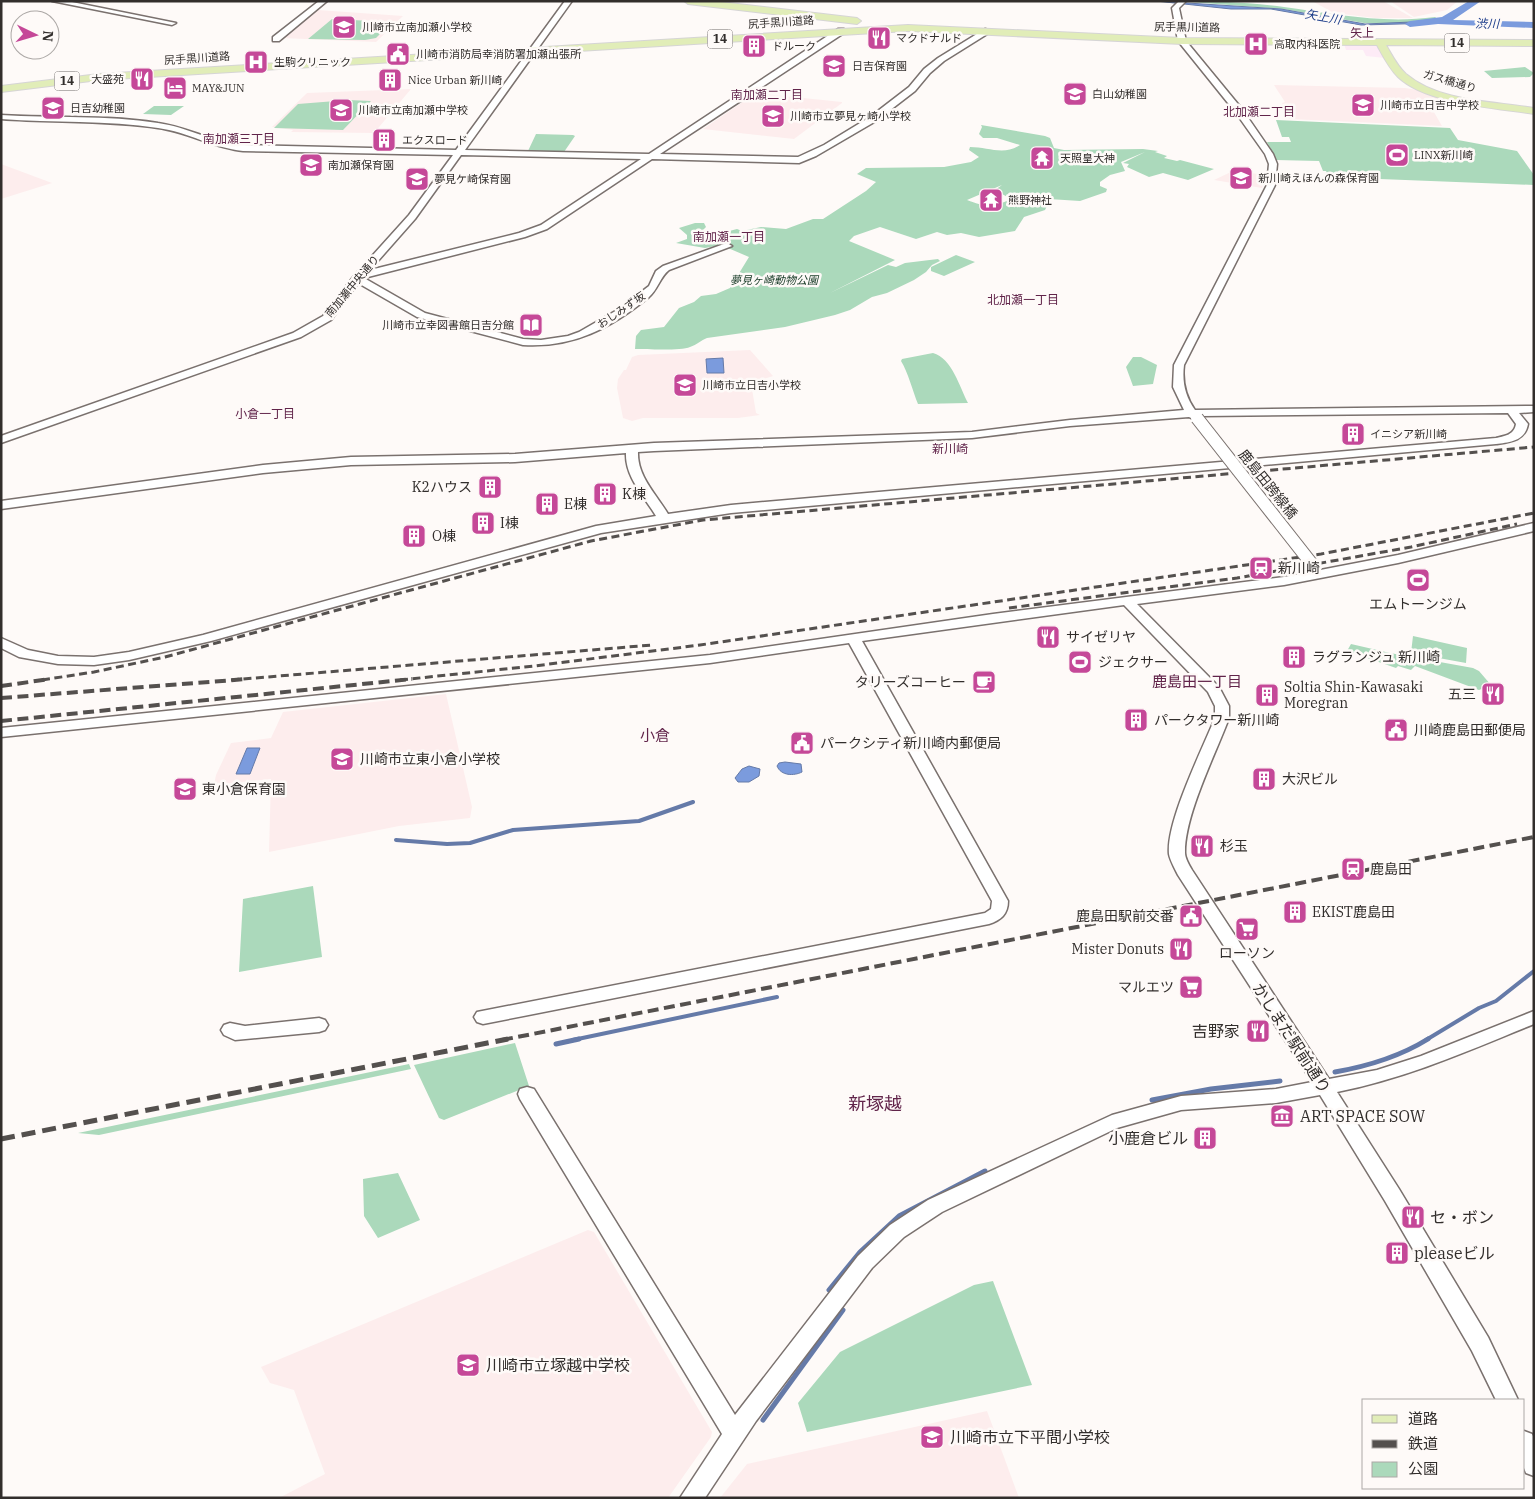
<svg xmlns="http://www.w3.org/2000/svg" width="1535" height="1499" viewBox="0 0 1535 1499" font-family="'IBM Plex Serif','Noto Sans JP',serif">
<style>
.commercial{fill:#fdebf6}
.education{fill:#fdeded}
.green{fill:#abd9bb;fill-rule:evenodd}
.water{fill:#7b9bdd;stroke:#657aa8}
.lines{fill:none;stroke-linecap:round;stroke-linejoin:round}
.stream-far1{stroke:#657aa8;stroke-width:4}
.stream{stroke:#657aa8;stroke-width:5}
.river{fill:#7b9bdd;fill-rule:evenodd}
.minor-casing{stroke:#7a716e;stroke-width:3}
.major-casing{stroke:#d6d5d5;stroke-width:2}
.minor{fill:#fff;fill-rule:evenodd}
.major{fill:#e1edb8;fill-rule:evenodd}
.rail-far2{stroke:#54504e;stroke-width:3;stroke-dasharray:8 4.5;stroke-linecap:butt}
.rail-far1{stroke:#54504e;stroke-width:4;stroke-dasharray:11 5.5;stroke-linecap:butt}
.rail{stroke:#54504e;stroke-width:5;stroke-dasharray:14 7;stroke-linecap:butt}
.minor-bridge-casing{stroke:#7a716e;stroke-width:14;stroke-linecap:butt}
.minor-bridge{stroke:#fff;stroke-width:12}
.labels{text-anchor:middle;stroke-width:5;stroke-linejoin:round;paint-order:stroke}
.far-street-label{font-size:11px;fill:#322e2c;stroke:#fefaf8}
.far-poi-label{font-size:11px;fill:#322e2c;stroke:#fefaf8;text-anchor:start}
.far-park-label{font-size:11px;font-style:italic;fill:#183b27;stroke:#fefaf8}
.far-water-label{font-size:12px;font-style:italic;fill:#1d3d8a;stroke:#fefaf8}
.far-neighbourhood-label{font-size:12px;fill:#61244a;stroke:#fefaf8}
.shield{fill:#fefaf8;stroke:#6f6b69;stroke-width:1}
.shield-label{font-size:12px;font-weight:bold;fill:#322e2c}
.street-label{font-size:14px;fill:#322e2c;stroke:#fefaf8}
.poi-label{font-size:14px;fill:#322e2c;stroke:#fefaf8;text-anchor:start}
.neighbourhood-label{font-size:15px;fill:#61244a;stroke:#fefaf8}
.near-poi-label{font-size:16px;fill:#322e2c;stroke:#fefaf8;text-anchor:start}
.near-street-label{font-size:16px;fill:#322e2c;stroke:#fefaf8}
.near-neighbourhood-label{font-size:18px;fill:#61244a;stroke:#fefaf8}
</style>
<rect width="100%" height="100%" fill="#fefaf8"/>
<path class="commercial" d="M1344,44L1376,45L1385,58L1366,56L1363,50H1346Z"/>
<path class="education" d="M1312,1H1383L1413,18H1375L1334,13Z
M1390,1H1458L1447,10L1414,17Z
M318,10L403,16L376,42L282,38Z
M1274,85L1405,88L1426,91L1457,103L1431,107L1442,126L1289,119L1282,103L1285,102Z
M411,89L374,133L291,132L293,130L272,127L307,93Z
M756,93L842,102V103L794,139L703,129Z
M1,164L52,183L1,199Z
M1233,171L1267,175L1262,188L1214,180Z
M750,350L773,376L751,383L756,413L760,415L738,418H643L632,421L623,418L617,388L618,379L624,370H626L632,357L638,355Z
M446,694L472,807L470,818L399,826L269,852L271,779L214,785L216,775L231,743L271,738L283,712Z
M588,1230L594,1232L712,1432L711,1437L668,1498H279L325,1474L294,1390L270,1383L261,1367Z
M987,1411L1019,1498H720L747,1464Z"/>
<path class="green" d="M1177,1C1213,1 1248,2 1284,7C1335,14 1383,24 1435,17L1439,20L1390,24L1364,23L1283,9Z
M332,19L392,22L376,38L365,40L308,39Z
M1525,67L1534,73L1530,77L1492,78L1484,71Z
M348,100L371,101L343,130L274,128L298,104Z
M154,106H184L171,115L143,114Z
M1276,120L1450,128L1458,140L1517,151L1534,175V185L1329,177L1326,171H1323L1319,161L1276,160L1267,142H1291L1289,137H1282Z
M981,125L1045,136L1050,138L1054,148L1064,150L1143,149L1158,151L1155,152L1167,156L1164,158L1177,161L1180,160L1214,169L1188,180L1163,173L1149,177L1127,167L1129,164L1123,163L1145,152L1121,162L1125,171L1110,175L1100,182V186L1107,189L1106,192L1080,201L1049,199L1043,203L1047,206L1045,210L1024,217L1015,231L979,237L961,233L947,235L937,232L916,239L880,227L854,236L849,241L895,260L830,293L888,265L896,267L905,263L938,259L940,261L932,265L926,272L914,280L887,293L872,297L850,310L835,315L785,327L707,338C701,340 697,345 690,347C681,351 646,349 635,349L636,336L641,330L664,327L679,308L694,302L701,296L716,294L730,288L749,257L721,245L705,248L676,243L687,239V235L679,228L695,223H704L706,227L702,231L710,236L737,229L742,231L761,227L786,229L813,219H823L866,191L876,182L857,174L866,168L944,167L971,162L979,157L969,150L970,147C988,147 1004,156 1020,145L997,138H983L979,134L982,127ZM1002,185L995,190L1011,199C992,208 985,207 967,200Z
M536,134L573,135L575,136L564,152L528,151Z
M956,255L975,262L944,276L931,271V267Z
M933,353C952,358 960,388 968,403L918,404C913,392 908,372 901,361L902,359Z
M1133,357H1141L1157,365L1153,384L1133,386L1126,367Z
M1413,636L1467,648L1466,663L1411,653Z
M1351,644L1390,653L1473,668L1479,671L1491,685L1479,690L1415,666L1411,670L1398,666L1396,668L1347,651Z
M313,886L322,957L239,972L243,899Z
M515,1043L529,1086L444,1120L439,1118L414,1065Z
M409,1064L411,1069L99,1135L78,1133Z
M398,1173L420,1220L378,1238L364,1216L363,1179Z
M993,1281L1032,1385L807,1432L798,1403L840,1352L974,1285Z"/>
<path class="water" d="M1156,1L1281,9L1365,24L1435,21L1439,23L1361,25L1271,9H1231Z
M723,358L724,373H707L706,359Z
M247,748H260L250,774H236Z
M785,762L801,764L802,772C794,776 781,776 777,766L779,763Z
M749,766L760,769L759,776L749,782H738L735,778L742,769Z"/>
<g class="lines">
<path class="stream-far1" d="M396,840L447,844L470,843L513,830L639,821L693,802
M573,1040L777,997
M1426,1040L1479,1008L1496,1001L1534,971"/>
<path class="stream" d="M556,1044L579,1039
M1335,1072C1369,1066 1399,1057 1428,1039
M1152,1100L1211,1089L1280,1081
M829,1290L860,1252L899,1216L985,1171
M763,1420L843,1310"/>
<path class="river" d="M1469,1H1481L1453,20L1534,22V28L1438,24L1410,27L1405,24L1410,21L1442,17Z"/>
<g class="minor-casing">
<path id="minor" d="M52,1H67L176,23L172,25Z
M319,1H327L279,41H273V37Z
M565,1H572L465,150L649,154L838,29H844V33L660,154L798,157L824,145L870,117L909,87L924,69L938,58L985,29L992,31L944,61L930,73L915,91L876,121L816,156L799,163L652,159L547,229L525,237L364,278L425,313L523,339L541,340L568,336L579,332L619,309L649,286L656,271L663,266L724,244L727,243L732,246L669,270C660,277 658,289 649,297C611,328 573,348 523,345L417,317L358,283L331,320L301,337L1,443V436L293,333L323,316L354,276L409,215L453,155L243,151C213,148 188,132 158,128C107,120 53,123 1,119V115C53,118 107,115 158,123C188,127 213,143 243,145L456,150ZM461,155L641,159L541,225L519,233L370,270L415,219Z
M1179,1H1186L1179,8L1186,41L1242,109L1273,154L1277,164L1275,185L1184,365C1182,382 1185,396 1195,410L1534,406V412L1519,413L1528,424C1525,441 1510,442 1496,444L731,513L601,533L211,641L129,660L94,665L58,664L19,657L1,648V638L28,650L58,656L94,657L129,652L203,635L596,526L656,516C644,496 625,477 626,453L515,462L351,465L263,473L1,509V501L263,465L351,457L515,454L654,443L972,432L1070,420L1184,410L1173,387L1174,365L1267,185L1269,164L1265,154L1236,113L1178,41L1172,8ZM1508,413L1516,424C1514,435 1505,436 1496,438L731,505L668,514C656,494 637,476 638,452L654,451L972,438L1070,426L1189,417L1197,421L1201,420L1202,416Z
M1534,523V531L1398,563L1284,585L1137,604L1219,687L1229,706V718C1216,753 1184,816 1185,853C1185,858 1189,865 1192,870L1329,1079L1377,1070L1421,1056L1534,1011V1024C1468,1051 1407,1078 1337,1092L1399,1189L1488,1337L1518,1400H1496L1472,1351L1385,1201L1320,1095L1276,1103L1181,1110L1117,1128L942,1212L904,1237L872,1268L756,1421L705,1498H680L722,1434L520,1099L518,1094L520,1089L527,1087L534,1089L735,1415L858,1256L890,1225L928,1200L1112,1115L1181,1096L1276,1089L1312,1082L1178,875C1175,869 1170,860 1169,854C1166,822 1202,750 1215,718V706L1208,692L1124,605L862,641L1008,901C1008,914 1001,920 989,924L483,1024L477,1022L474,1017L477,1012L985,913L991,909L992,901L849,643L710,663L1,737V728L710,655L993,614L1284,577L1398,555Z
M319,1018L325,1020L328,1025L325,1030L319,1032L235,1040L224,1035L221,1030L224,1025L230,1023L245,1026Z
M1524,1431L1532,1434L1534,1438V1476L1526,1473L1524,1468Z"/>
</g>
<g class="major-casing">
<path id="major" d="M684,1H712L857,18L861,21L857,24L688,4Z
M908,25L1182,38L1534,40V46L1386,45C1392,55 1397,66 1406,74C1439,102 1493,101 1534,108V114C1496,108 1426,104 1398,77C1389,68 1383,56 1377,45L1182,44L908,31L99,80L1,92V86L99,74Z"/>
</g>
<use href="#minor" class="minor"/>
<use href="#major" class="major"/>
<path class="rail-far2" d="M1009,608L1237,578L1411,547L1517,524
M42,680L94,672L165,657L591,541L703,520L1534,447
M231,680L652,645
M400,680L534,666L700,645L1321,554L1534,513"/>
<path class="rail-far1" d="M1,686L50,679
M1,698L247,679
M1,721L412,679
M502,1040L1534,837"/>
<path class="rail" d="M1,1139L508,1039"/>
<g class="minor-bridge-casing">
<path id="minor-bridge" d="M1197,418L1315,568"/>
</g>
<use href="#minor-bridge" class="minor-bridge"/>
</g>
<defs>
<g id="school-square" transform="scale(1.25)"><rect x="-9" y="-9" width="18" height="18" rx="4" fill="#c54898" stroke="#fefaf8"/><path d="M0-5L7-2L0 1L-7-2ZM-4 1L0 2.5L4 1V4Q0 6-4 4Z" fill="#fff"/></g>
<g id="restaurant-square" transform="scale(1.25)"><rect x="-9" y="-9" width="18" height="18" rx="4" fill="#c54898" stroke="#fefaf8"/><path d="M-5-6h1v4h1v-4h1v4h1v-4h1v5L-1.5 .5V6h-2V.5L-5-1ZM5-6V6H3V1.5H1.5Q1.5-4 5-6Z" fill="#fff"/></g>
<g id="hospital-square" transform="scale(1.25)"><rect x="-9" y="-9" width="18" height="18" rx="4" fill="#c54898" stroke="#fefaf8"/><path d="M-5-5h3v3.5h4V-5h3V5h-3V1.5h-4V5h-3Z" fill="#fff"/></g>
<g id="building-square" transform="scale(1.25)"><rect x="-9" y="-9" width="18" height="18" rx="4" fill="#c54898" stroke="#fefaf8"/><path d="M-4-6H4V6H1V3H-1V6H-4ZM-2.5-4.3h1.7v1.8h-1.7ZM.8-4.3h1.7v1.8H.8ZM-2.5-1h1.7V.8h-1.7ZM.8-1h1.7V.8H.8Z" fill="#fff"/></g>
<g id="civic-square" transform="scale(1.25)"><rect x="-9" y="-9" width="18" height="18" rx="4" fill="#c54898" stroke="#fefaf8"/><path d="M-.6-6.5H3V-4.5H.6V-3L4-1V1h2V6H-6V1h2V-1L-.6-3ZM-1.2 2.5V6h2.4V2.5Z" fill="#fff"/></g>
<g id="hotel-square" transform="scale(1.25)"><rect x="-9" y="-9" width="18" height="18" rx="4" fill="#c54898" stroke="#fefaf8"/><path d="M-6-4.5h1.5V1H6V5H4.5V3h-9V5H-6ZM-4 0a1.8 1.8 0 1 1 3.6 0ZM.5 0V-2.5h3Q6-2.5 6 0Z" fill="#fff"/></g>
<g id="stadium-square" transform="scale(1.25)"><rect x="-9" y="-9" width="18" height="18" rx="4" fill="#c54898" stroke="#fefaf8"/><path d="M0-5a6.5 5 0 1 0 0 10a6.5 5 0 1 0 0-10ZM-3.5-1.8h7v3.6h-7Z" fill="#fff"/></g>
<g id="temple-square" transform="scale(1.25)"><rect x="-9" y="-9" width="18" height="18" rx="4" fill="#c54898" stroke="#fefaf8"/><path d="M0-6L5-2H3V0L6.5 2.5H4V6H1.5V3h-3V6H-4V2.5H-6.5L-3 0V-2H-5Z" fill="#fff"/></g>
<g id="library-square" transform="scale(1.25)"><rect x="-9" y="-9" width="18" height="18" rx="4" fill="#c54898" stroke="#fefaf8"/><path d="M-6-4Q-3-5.5-.7-3.5V5Q-3 3-6 4ZM6-4Q3-5.5 .7-3.5V5Q3 3 6 4Z" fill="#fff"/></g>
<g id="station-square" transform="scale(1.25)"><rect x="-9" y="-9" width="18" height="18" rx="4" fill="#c54898" stroke="#fefaf8"/><path d="M-3-6H3Q5-6 5-4V2Q5 4 3 4L4.5 6H3L1.5 4h-3L-3 6H-4.5L-3 4Q-5 4-5 2V-4Q-5-6-3-6ZM-3.5-4v3h7v-3ZM-3.5 1v1.5H-2V1ZM2 1v1.5H3.5V1Z" fill="#fff"/></g>
<g id="cafe-square" transform="scale(1.25)"><rect x="-9" y="-9" width="18" height="18" rx="4" fill="#c54898" stroke="#fefaf8"/><path d="M-5.5-4.5H6V0H3Q3 3.5 0 3.5H-2.5Q-5.5 3.5-5.5 0ZM3-3.2v2h1.7v-2ZM-6 4.5H4V6H-6Z" fill="#fff"/></g>
<g id="supermarket-square" transform="scale(1.25)"><rect x="-9" y="-9" width="18" height="18" rx="4" fill="#c54898" stroke="#fefaf8"/><path d="M-6-5.5h2.5l.6 2H6L4.5 2H-2.5L-4.4-4H-6ZM-1.5 3.2a1.3 1.3 0 1 0 .1 0ZM3 3.2a1.3 1.3 0 1 0 .1 0Z" fill="#fff"/></g>
<g id="museum-square" transform="scale(1.25)"><rect x="-9" y="-9" width="18" height="18" rx="4" fill="#c54898" stroke="#fefaf8"/><path d="M0-6L6-3V-2H-6V-3ZM-5-1h2V3h-2ZM-1-1h2V3h-2ZM3-1h2V3H3ZM-6 4H6V6H-6Z" fill="#fff"/></g>
</defs>
<g fill-rule="evenodd">
<use href="#school-square" x="344" y="27"/>
<use href="#restaurant-square" x="879" y="38"/>
<use href="#hospital-square" x="1256" y="44"/>
<use href="#building-square" x="754" y="46"/>
<use href="#civic-square" x="398" y="54"/>
<use href="#hospital-square" x="256" y="62"/>
<use href="#school-square" x="834" y="66"/>
<use href="#restaurant-square" x="142" y="79"/>
<use href="#building-square" x="390" y="80"/>
<use href="#hotel-square" x="175" y="88"/>
<use href="#school-square" x="1075" y="94"/>
<use href="#school-square" x="1363" y="105"/>
<use href="#school-square" x="53" y="108"/>
<use href="#school-square" x="341" y="110"/>
<use href="#school-square" x="773" y="116"/>
<use href="#building-square" x="384" y="140"/>
<use href="#stadium-square" x="1397" y="155"/>
<use href="#temple-square" x="1042" y="158"/>
<use href="#school-square" x="311" y="165"/>
<use href="#school-square" x="1241" y="178"/>
<use href="#school-square" x="417" y="179"/>
<use href="#temple-square" x="991" y="200"/>
<use href="#library-square" x="531" y="325"/>
<use href="#school-square" x="685" y="385"/>
<use href="#building-square" x="1353" y="434"/>
<use href="#building-square" x="490" y="487"/>
<use href="#building-square" x="605" y="494"/>
<use href="#building-square" x="547" y="504"/>
<use href="#building-square" x="483" y="523"/>
<use href="#building-square" x="414" y="536"/>
<use href="#station-square" x="1261" y="568"/>
<use href="#stadium-square" x="1418" y="580"/>
<use href="#restaurant-square" x="1048" y="637"/>
<use href="#building-square" x="1294" y="657"/>
<use href="#stadium-square" x="1080" y="662"/>
<use href="#cafe-square" x="984" y="682"/>
<use href="#restaurant-square" x="1493" y="694"/>
<use href="#building-square" x="1267" y="695"/>
<use href="#building-square" x="1136" y="720"/>
<use href="#civic-square" x="1396" y="730"/>
<use href="#civic-square" x="802" y="743"/>
<use href="#school-square" x="342" y="759"/>
<use href="#building-square" x="1264" y="779"/>
<use href="#school-square" x="185" y="789"/>
<use href="#restaurant-square" x="1202" y="846"/>
<use href="#station-square" x="1353" y="869"/>
<use href="#building-square" x="1295" y="912"/>
<use href="#civic-square" x="1191" y="916"/>
<use href="#supermarket-square" x="1247" y="929"/>
<use href="#restaurant-square" x="1181" y="949"/>
<use href="#supermarket-square" x="1191" y="987"/>
<use href="#restaurant-square" x="1258" y="1031"/>
<use href="#museum-square" x="1282" y="1116"/>
<use href="#building-square" x="1205" y="1138"/>
<use href="#restaurant-square" x="1413" y="1217"/>
<use href="#building-square" x="1397" y="1253"/>
<use href="#school-square" x="468" y="1365"/>
<use href="#school-square" x="932" y="1437"/>
</g>
<g class="labels">
<g class="far-street-label">
<text transform="translate(781 22) rotate(-4)" y="4">尻手黒川道路</text>
<text transform="translate(1187 27) rotate(1)" y="4">尻手黒川道路</text>
<text transform="translate(197 58) rotate(-4)" y="4">尻手黒川道路</text>
<text transform="translate(1450 81) rotate(16)" y="4">ガス橋通り</text>
<text transform="translate(352 286) rotate(-50)" y="4">南加瀬中央通り</text>
<text transform="translate(621 310) rotate(-34)" y="4">おしみず坂</text>
</g>
<g class="far-poi-label">
<text x="362" y="31">川崎市立南加瀬小学校</text>
<text x="896" y="42">マクドナルド</text>
<text x="1274" y="48">高取内科医院</text>
<text x="772" y="50">ドルーク</text>
<text x="416" y="58">川崎市消防局幸消防署加瀬出張所</text>
<text x="274" y="66">生駒クリニック</text>
<text x="852" y="70">日吉保育園</text>
<text x="124" y="83" text-anchor="end">大盛苑</text>
<text x="408" y="84">Nice Urban 新川崎</text>
<text x="192" y="92">MAY&amp;JUN</text>
<text x="1092" y="98">白山幼稚園</text>
<text x="1380" y="109">川崎市立日吉中学校</text>
<text x="70" y="112">日吉幼稚園</text>
<text x="358" y="114">川崎市立南加瀬中学校</text>
<text x="790" y="120">川崎市立夢見ヶ崎小学校</text>
<text x="402" y="144">エクスロード</text>
<text x="1414" y="159">LINX新川崎</text>
<text x="1060" y="162">天照皇大神</text>
<text x="328" y="169">南加瀬保育園</text>
<text x="1258" y="182">新川崎えほんの森保育園</text>
<text x="434" y="183">夢見ケ崎保育園</text>
<text x="1008" y="204">熊野神社</text>
<text x="514" y="329" text-anchor="end">川崎市立幸図書館日吉分館</text>
<text x="702" y="389">川崎市立日吉小学校</text>
<text x="1370" y="438">イニシア新川崎</text>
</g>
<g class="far-park-label">
<text x="774" y="284">夢見ヶ崎動物公園</text>
</g>
<g class="far-water-label">
<text transform="translate(1323 17) rotate(10)" y="4">矢上川</text>
<text transform="translate(1487 24) rotate(1)" y="4">渋川</text>
</g>
<g class="far-neighbourhood-label">
<text x="1362" y="37">矢上</text>
<text x="767" y="99">南加瀬二丁目</text>
<text x="1259" y="116">北加瀬二丁目</text>
<text x="239" y="143">南加瀬三丁目</text>
<text x="729" y="241">南加瀬一丁目</text>
<text x="1023" y="304">北加瀬一丁目</text>
<text x="265" y="418">小倉一丁目</text>
<text x="950" y="453">新川崎</text>
</g>
<g class="shield">
<rect x="707.5" y="29.5" width="25" height="19" rx="4"/>
<rect x="1444.5" y="33.5" width="25" height="19" rx="4"/>
<rect x="54.5" y="71.5" width="25" height="19" rx="4"/>
</g>
<g class="shield-label">
<text x="720" y="43">14</text>
<text x="1457" y="47">14</text>
<text x="67" y="85">14</text>
</g>
<g class="street-label">
<text transform="translate(1268 484) rotate(51)" y="5">鹿島田跨線橋</text>
</g>
<g class="poi-label">
<text x="472" y="492" text-anchor="end">K2ハウス</text>
<text x="622" y="499">K棟</text>
<text x="564" y="509">E棟</text>
<text x="500" y="528">I棟</text>
<text x="432" y="541">O棟</text>
<text x="1278" y="573">新川崎</text>
<text x="1418" y="609" text-anchor="middle">エムトーンジム</text>
<text x="1066" y="642">サイゼリヤ</text>
<text x="1312" y="662">ラグランジュ 新川崎</text>
<text x="1098" y="667">ジェクサー</text>
<text x="966" y="687" text-anchor="end">タリーズコーヒー</text>
<text x="1284" y="692">Soltia Shin-Kawasaki<tspan x="1284" dy="16">Moregran</tspan></text>
<text x="1476" y="699" text-anchor="end">五三</text>
<text x="1154" y="725">パークタワー新川崎</text>
<text x="1414" y="735">川崎鹿島田郵便局</text>
<text x="820" y="748">パークシティ新川崎内郵便局</text>
<text x="360" y="764">川崎市立東小倉小学校</text>
<text x="1282" y="784">大沢ビル</text>
<text x="202" y="794">東小倉保育園</text>
<text x="1220" y="851">杉玉</text>
<text x="1370" y="874">鹿島田</text>
<text x="1312" y="917">EKIST鹿島田</text>
<text x="1174" y="921" text-anchor="end">鹿島田駅前交番</text>
<text x="1164" y="954" text-anchor="end">Mister Donuts</text>
<text x="1247" y="958" text-anchor="middle">ローソン</text>
<text x="1174" y="992" text-anchor="end">マルエツ</text>
</g>
<g class="neighbourhood-label">
<text x="1197" y="687">鹿島田一丁目</text>
<text x="655" y="741">小倉</text>
</g>
<g class="near-poi-label">
<text x="1240" y="1037" text-anchor="end">吉野家</text>
<text x="1300" y="1122">ART SPACE SOW</text>
<text x="1188" y="1144" text-anchor="end">小鹿倉ビル</text>
<text x="1430" y="1223">セ・ボン</text>
<text x="1414" y="1259">pleaseビル</text>
<text x="486" y="1371">川崎市立塚越中学校</text>
<text x="950" y="1443">川崎市立下平間小学校</text>
</g>
<g class="near-street-label">
<text transform="translate(1292 1038) rotate(57)" y="6">かしまだ駅前通り</text>
</g>
<g class="near-neighbourhood-label">
<text x="875" y="1110">新塚越</text>
</g>
</g>
<rect width="1535" height="1499" fill="none" stroke="#322e2c" stroke-width="5"/>
<rect x="1362" y="1399" width="162" height="90" fill="#fefaf8" stroke="#aca8a6"/>
<rect x="1372" y="1415" width="25" height="8" fill="#e1edb8" stroke="#aca8a6"/>
<text x="1408" y="1424" font-size="15" fill="#322e2c">道路</text>
<rect x="1372" y="1440" width="25" height="8" fill="#54504e" stroke="#aca8a6"/>
<text x="1408" y="1449" font-size="15" fill="#322e2c">鉄道</text>
<rect x="1372" y="1462" width="25" height="15" fill="#abd9bb" stroke="#aca8a6"/>
<text x="1408" y="1474" font-size="15" fill="#322e2c">公園</text>
<g transform="translate(35 35) rotate(95)"><circle r="24" fill="#fefaf8" stroke="#aca8a6"/>
<path d="M0-4L9 19L0 12L-9 19Z" fill="#c54898"/>
<text y="-8" font-size="14" font-weight="bold" text-anchor="middle" fill="#322e2c">N</text>
</g>
</svg>
